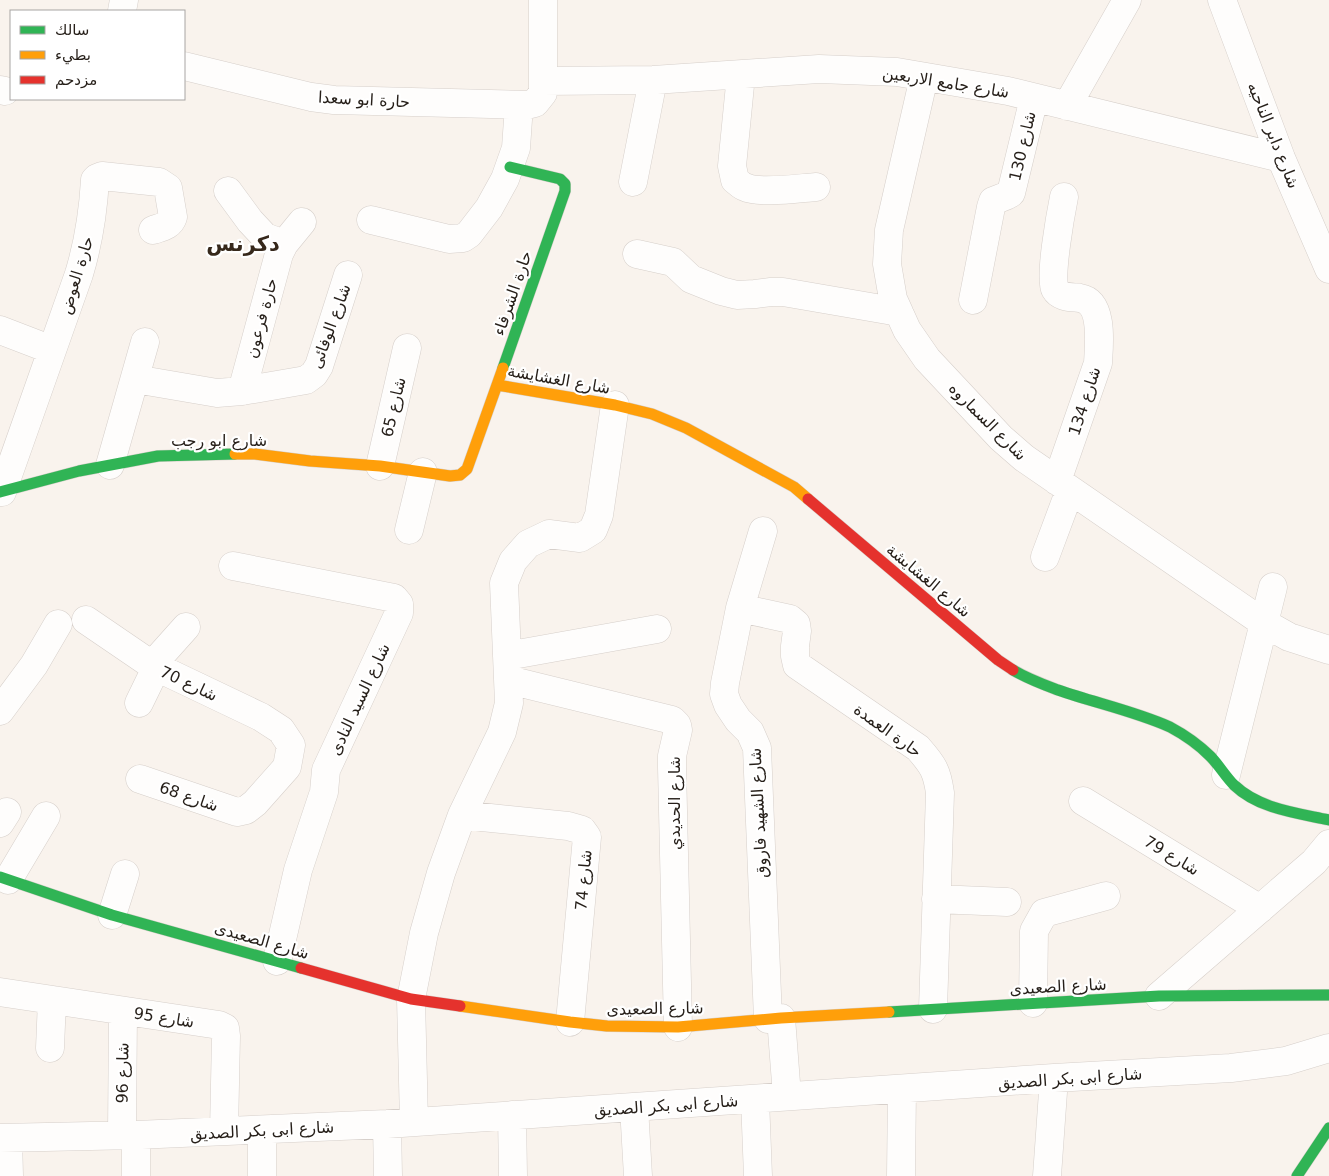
<svg xmlns="http://www.w3.org/2000/svg" width="1329" height="1176" viewBox="0 0 1329 1176" font-family="'DejaVu Sans','Noto Sans Arabic',sans-serif">
<style>
.lines{fill:none;stroke-linecap:round;stroke-linejoin:round}
.street-casing{stroke:#d6cfca;stroke-width:29}
.fast-casing{stroke:#d6cfca;stroke-width:12}
.slow-casing{stroke:#d6cfca;stroke-width:12}
.jam-casing{stroke:#d6cfca;stroke-width:12}
.street{stroke:#fefdfc;stroke-width:28}
.fast{stroke:#30b455;stroke-width:11}
.slow{stroke:#ff9f0a;stroke-width:11}
.jam{stroke:#e5322d;stroke-width:11}
.labels{text-anchor:middle;stroke-width:4.5;stroke-linejoin:round;paint-order:stroke}
.street-label{font-size:16px;fill:#261f19;stroke:#fff}
.district-label{font-size:21px;font-weight:bold;fill:#36281b;stroke:#fff}
</style>
<rect width="100%" height="100%" fill="#f9f3ed"/>
<g class="lines">
<g class="street-casing">
<path id="street" d="M1222,0L1281,158L1329,269
M122,11L124,0
M184,66L311,97L334,100L527,105L535,103L543,93V0
M741,75L732,166L735,180C738,182 741,186 745,187C759,194 800,188 816,187
M924,77L889,230L887,264L893,299L907,330L927,359L1001,438L1024,458L1264,623L1289,637L1329,650
M543,81L653,80L819,69L897,72L1008,91L1281,158
M0,90L5,91
M1067,106L1127,0
M633,182L653,80
M228,191L250,221L265,237L284,244
M371,220L449,239L463,238L469,234L489,208L505,179L516,148L519,105
M637,254L673,262L691,279L721,291L737,295L755,294L771,292H783L899,312
M973,300L991,207L993,201C999,198 1006,197 1011,193L1034,98
M0,330L52,350
M135,379L217,393L242,391L306,380L314,374L319,366L348,275
M242,391L279,254L284,244L302,222
M110,465L145,342
M380,466L407,348
M1057,481L1098,363C1099,345 1104,302 1080,298C1072,297 1060,298 1055,289C1049,278 1061,212 1064,197
M2,492L79,274C89,241 93,214 95,180L97,178L102,176L159,182L168,188L173,217C170,226 162,227 153,230
M409,530L423,472
M763,531L740,608L725,683L724,694L728,705L738,720L750,732L757,748L768,1019
M1045,557L1070,490
M233,566L394,598L399,604V613L326,770L324,792L298,870L277,961
M740,608L790,619L796,624L797,631L795,646V656L797,665L918,748C933,765 937,771 940,793L933,1009
M86,620L152,665L261,717L281,730L291,745L287,767L255,803L246,810L237,812L140,779
M507,656L657,629
M152,665L186,627
M509,680L672,720L677,725L678,730L672,756V767L678,1027
M139,703L156,668
M0,711L34,665L58,624
M1226,775L1273,587
M1083,801L1260,909
M462,815L568,826L582,830L587,837L570,1022
M0,823L7,812
M8,880L46,816
M936,899L1007,902
M112,915L125,874
M0,992L219,1025L225,1028L226,1036L224,1131
M1159,996L1314,862L1329,844
M1033,1003L1034,931L1044,913L1106,896
M781,1018L787,1096
M50,1048L52,1000
M755,1099L758,1176
M634,1107L638,1176
M512,1115L513,1176
M414,1122L411,999L424,933L441,873L462,815L502,732L509,703L504,583L513,561L528,544L549,534L580,538L593,530L599,515L615,405
M387,1124L388,1176
M122,1135L123,1011
M136,1135V1176
M0,1138L136,1135L387,1124L1054,1078L1231,1068L1286,1061L1329,1048
M8,1138L9,1176
M262,1176V1130
M901,1176L902,1089
M1047,1176L1054,1078"/>
</g>
<g class="fast-casing">
<path id="fast" d="M503,368L565,191V184L560,179L510,167
M0,492L79,471L158,456L235,454
M1013,670C1028,679 1042,684 1058,690C1095,703 1134,711 1170,727C1185,735 1198,744 1210,756C1219,765 1225,776 1234,785C1259,809 1297,813 1329,820
M0,877L112,915L301,968
M889,1012L1159,996L1329,995
M1297,1176L1329,1128"/>
</g>
<g class="slow-casing">
<path id="slow" d="M497,385L615,405L652,414L686,428L794,487L808,499
M235,454H255L310,461L380,466L450,476L460,475L467,469L503,368
M460,1006L570,1022L607,1026L678,1027L781,1018L889,1012"/>
</g>
<g class="jam-casing">
<path id="jam" d="M808,499L998,660L1013,670
M301,968L411,999L460,1006"/>
</g>
<use href="#street" class="street"/>
<use href="#fast" class="fast"/>
<use href="#slow" class="slow"/>
<use href="#jam" class="jam"/>
</g>
<g class="labels">
<g class="street-label">
<text transform="translate(946 82) rotate(9)" y="6">شارع جامع الاربعين</text>
<text transform="translate(364 99) rotate(3)" y="6">حارة ابو سعدا</text>
<text transform="translate(1274 135) rotate(68)" y="6">شارع داير الناحيه</text>
<text transform="translate(1022 146) rotate(-77)" y="6">شارع 130</text>
<text transform="translate(76 275) rotate(-73)" y="6">حارة العوض</text>
<text transform="translate(512 293) rotate(-71)" y="6">حارة الشرفاء</text>
<text transform="translate(261 318) rotate(-75)" y="6">حارة فرعون</text>
<text transform="translate(330 326) rotate(-70)" y="6">شارع الوفائى</text>
<text transform="translate(559 379) rotate(10)" y="6">شارع الغشايشة</text>
<text transform="translate(1084 401) rotate(-72)" y="6">شارع 134</text>
<text transform="translate(393 407) rotate(-77)" y="6">شارع 65</text>
<text transform="translate(988 421) rotate(45)" y="6">شارع السماروه</text>
<text x="219" y="446">شارع ابو رجب</text>
<text transform="translate(929 580) rotate(40)" y="6">شارع الغشايشة</text>
<text transform="translate(189 683) rotate(25)" y="6">شارع 70</text>
<text transform="translate(359 699) rotate(-65)" y="6">شارع السيد النادى</text>
<text transform="translate(888 730) rotate(36)" y="6">حارة العمدة</text>
<text transform="translate(189 796) rotate(19)" y="6">شارع 68</text>
<text transform="translate(674 803) rotate(-90)" y="6">شارع الحديدي</text>
<text transform="translate(758 813) rotate(-93)" y="6">شارع الشهيد فاروق</text>
<text transform="translate(1172 855) rotate(31)" y="6">شارع 79</text>
<text transform="translate(583 880) rotate(-85)" y="6">شارع 74</text>
<text transform="translate(262 940) rotate(16)" y="6">شارع الصعيدى</text>
<text transform="translate(1058 986) rotate(-3)" y="6">شارع الصعيدى</text>
<text transform="translate(655 1008) rotate(-1)" y="6">شارع الصعيدى</text>
<text transform="translate(164 1017) rotate(9)" y="6">شارع 95</text>
<text transform="translate(122 1073) rotate(-89)" y="6">شارع 96</text>
<text transform="translate(1070 1078) rotate(-4)" y="6">شارع ابى بكر الصديق</text>
<text transform="translate(666 1105) rotate(-4)" y="6">شارع ابى بكر الصديق</text>
<text transform="translate(262 1130) rotate(-3)" y="6">شارع ابى بكر الصديق</text>
</g>
<g class="district-label">
<text x="243" y="251">دكرنس</text>
</g>
</g>
<rect x="10" y="10" width="175" height="90" fill="#ffffff" stroke="#a8a5a3"/>
<rect x="20" y="26" width="25" height="8" fill="#30b455" stroke="#a8a5a3"/>
<text x="55" y="35" font-size="15" fill="#261f19">سالك</text>
<rect x="20" y="51" width="25" height="8" fill="#ff9f0a" stroke="#a8a5a3"/>
<text x="55" y="60" font-size="15" fill="#261f19">بطيء</text>
<rect x="20" y="76" width="25" height="8" fill="#e5322d" stroke="#a8a5a3"/>
<text x="55" y="85" font-size="15" fill="#261f19">مزدحم</text>
</svg>
